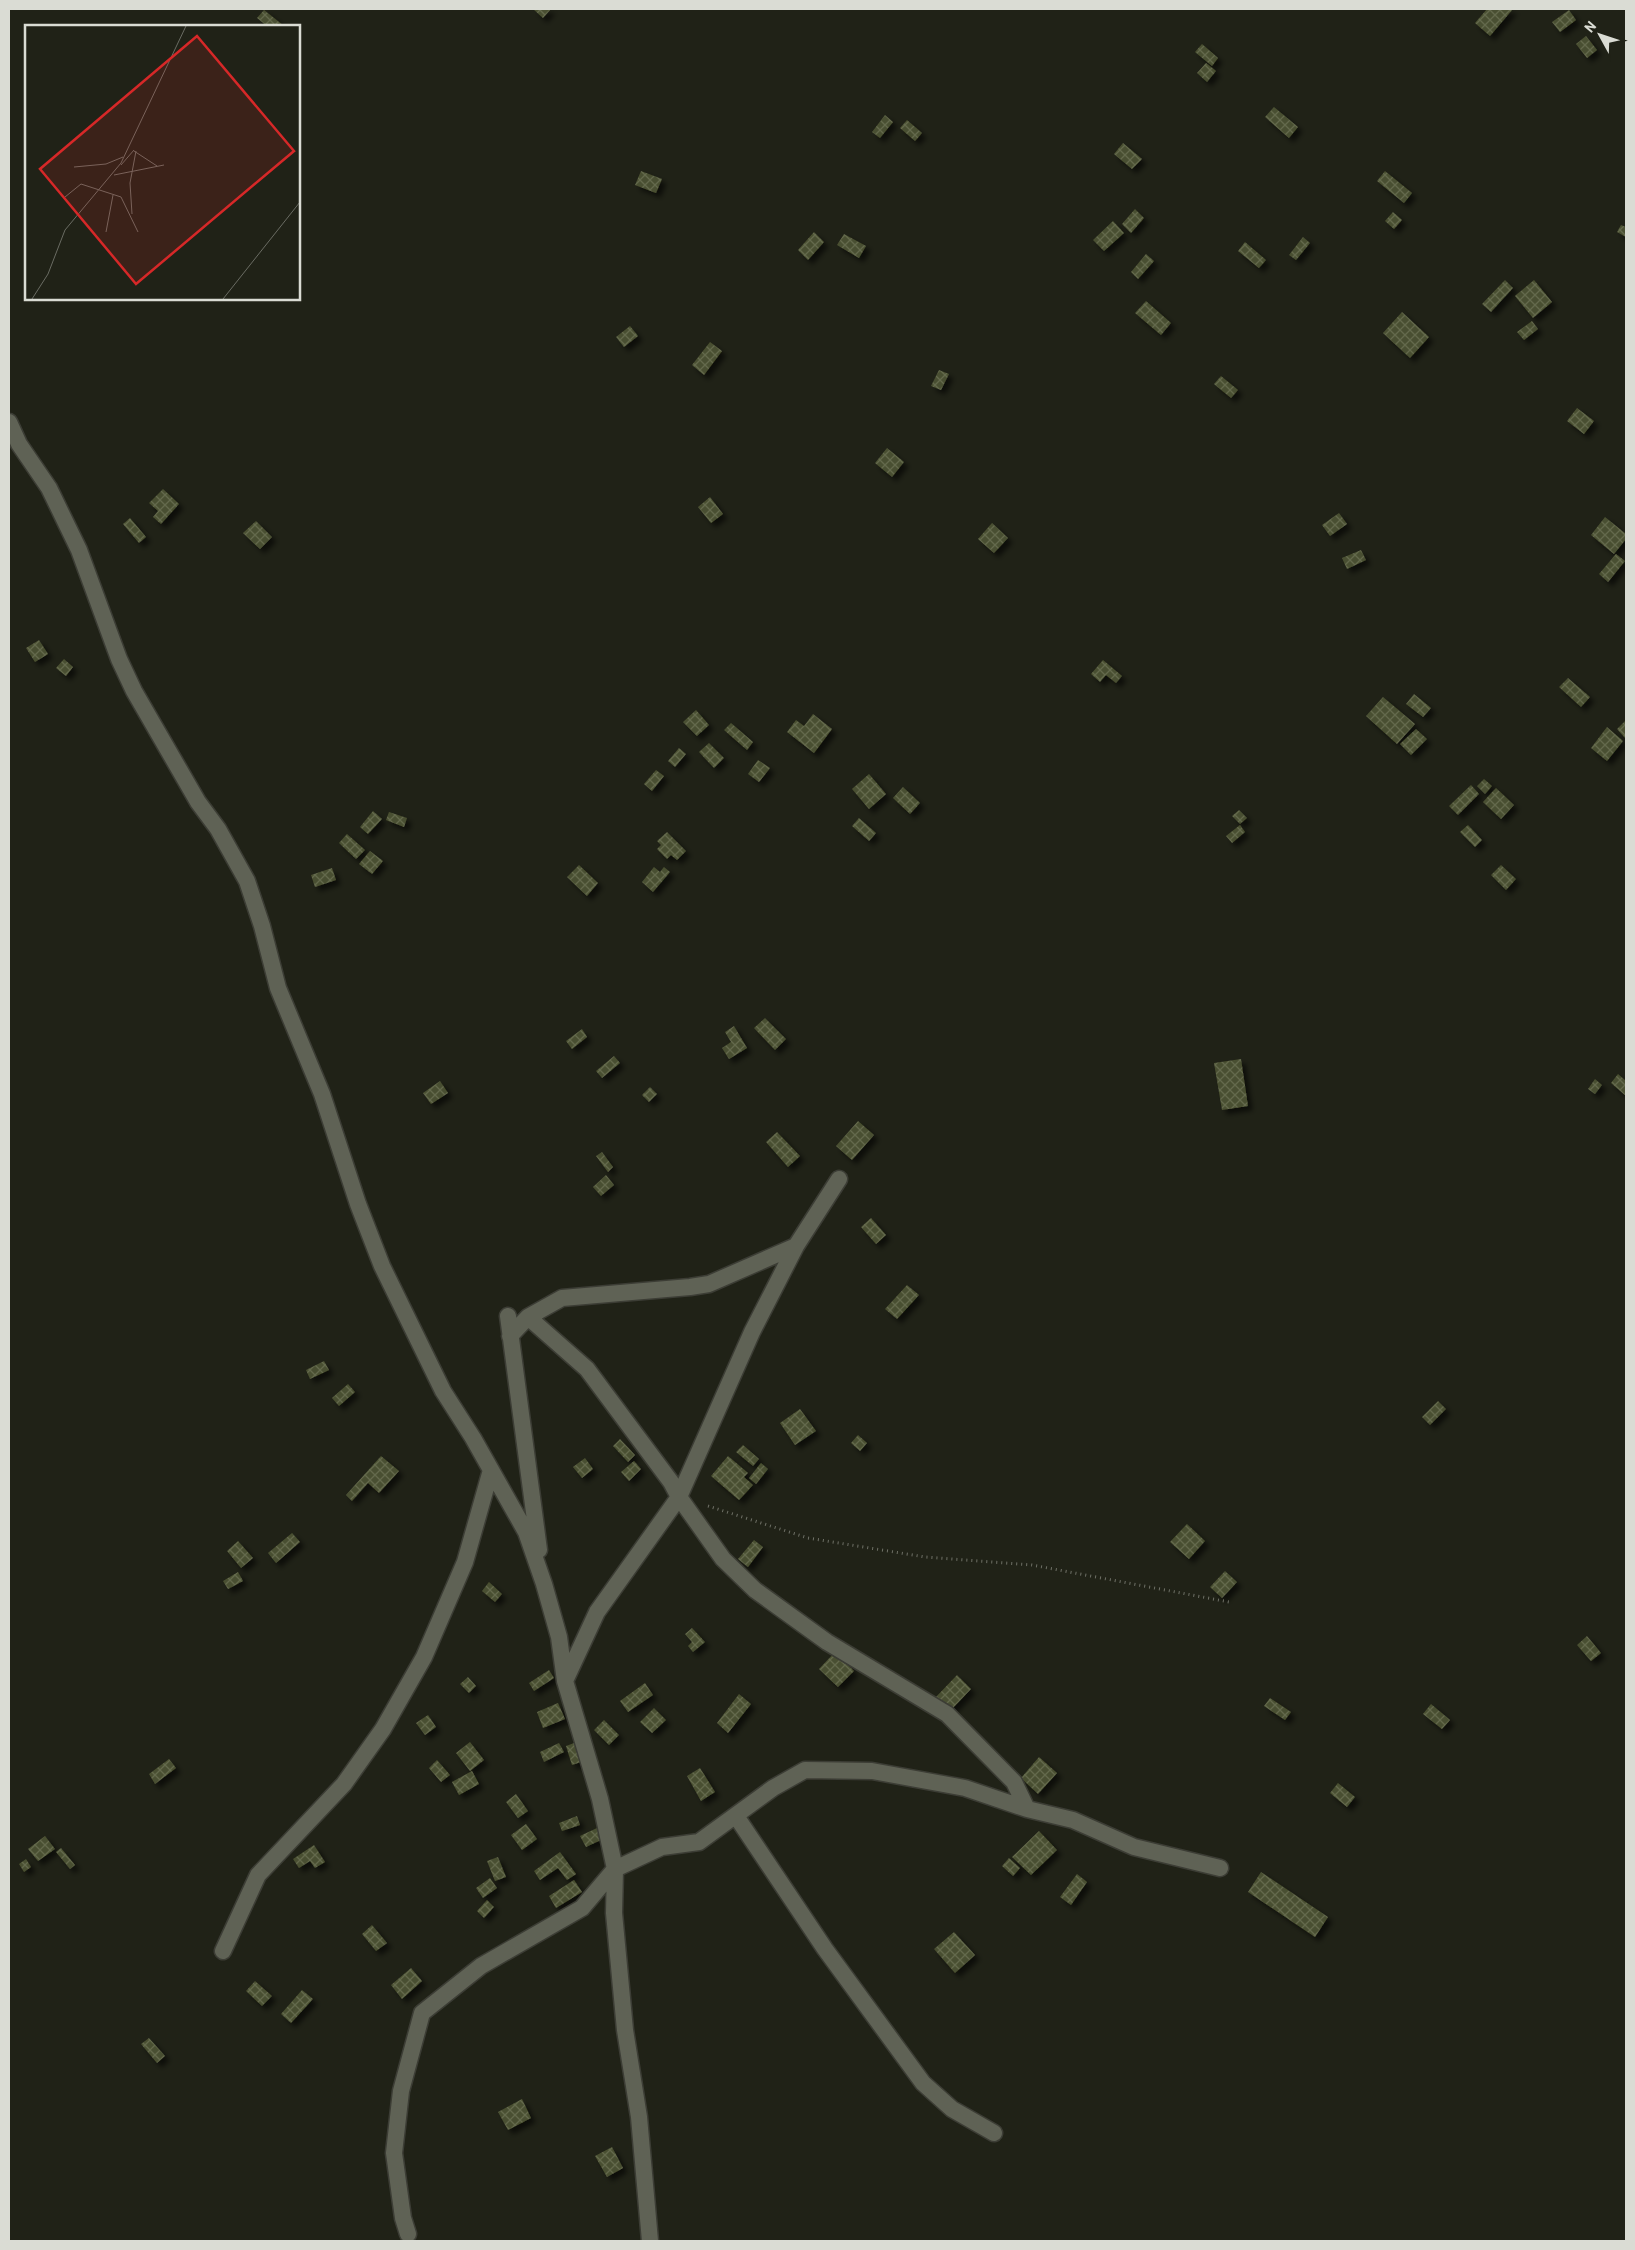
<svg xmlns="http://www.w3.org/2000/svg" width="1635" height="2250" viewBox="0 0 1635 2250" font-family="Barlow,sans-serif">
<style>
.building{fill:url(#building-cross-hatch);filter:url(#shadow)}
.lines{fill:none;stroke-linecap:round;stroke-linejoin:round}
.street-casing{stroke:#3c3d35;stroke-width:19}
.path{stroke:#6f7167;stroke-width:3;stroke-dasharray:1 4;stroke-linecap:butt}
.street{stroke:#5f6255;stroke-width:16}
.inset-road{fill:none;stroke:#6a6c63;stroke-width:1}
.view{fill:#d62828;fill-opacity:0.15;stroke:#d62828;stroke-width:2.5}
.inset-edge{fill:none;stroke:#dadcd4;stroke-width:2.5}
</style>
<defs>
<pattern id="building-cross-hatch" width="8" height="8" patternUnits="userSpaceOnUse" patternTransform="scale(1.25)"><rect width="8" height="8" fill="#4a5030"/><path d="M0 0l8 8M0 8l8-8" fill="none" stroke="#64694d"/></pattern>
<filter id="shadow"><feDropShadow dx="4.5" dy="4.5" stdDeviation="2.5" flood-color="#0009"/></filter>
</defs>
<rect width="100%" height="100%" fill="#202217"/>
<path class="building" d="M533,9H551L543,18Z
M1487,9H1513L1490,36L1475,23Z
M264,10L284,26H267L257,18Z
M1569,10L1576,20L1560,32L1552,22Z
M1586,36L1597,50L1587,58L1576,44Z
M1202,44L1218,58L1212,66L1195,52Z
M1206,63L1216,71L1207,82L1197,73Z
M1274,107L1298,127L1289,138L1265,117Z
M885,115L893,122L880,138L872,132Z
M907,120L922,133L915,141L900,128Z
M1123,143L1142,159L1132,169L1114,154Z
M641,171L662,179L656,193L635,185Z
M1385,171L1412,193L1404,203L1377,181Z
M1135,209L1144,218L1131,233L1122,224Z
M1393,212L1402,220L1394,229L1385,221Z
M1113,221L1124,233L1104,251L1093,240Z
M1621,225L1626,227V237L1617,232Z
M814,232L824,242L808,260L798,250Z
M844,234L866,246L859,258L837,245Z
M1303,237L1310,243L1296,260L1289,255Z
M1245,242L1266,260L1259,268L1238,251Z
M1146,254L1154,261L1138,279L1131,272Z
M1505,280L1513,288L1491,312L1482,304Z
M1534,280L1552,302L1533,318L1515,296Z
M1146,301L1171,323L1161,335L1135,313Z
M1402,312L1429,337L1410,358L1383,333Z
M1532,321L1538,329L1524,340L1517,332Z
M630,326L638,336L624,347L616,337Z
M710,342L722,351L704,375L692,365Z
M939,370L949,374L941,390L931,386Z
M1221,376L1238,390L1231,398L1214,384Z
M1577,408L1594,421L1584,434L1567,421Z
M887,448L904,462L892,477L875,463Z
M163,489L179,504L161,524L153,517L158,511L149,503Z
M710,497L723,514L711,523L698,507Z
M1339,513L1347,524L1330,536L1322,525Z
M1605,517L1626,534V539L1614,554L1591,535Z
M130,518L146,537L139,543L123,524Z
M256,521L272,537L260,549L243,533Z
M992,523L1008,538L994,553L978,539Z
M1361,550L1366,560L1347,569L1342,558Z
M1616,554L1625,561L1608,582L1599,574Z
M39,640L48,654L35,662L26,648Z
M64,659L73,667L66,676L56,668Z
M1103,660L1122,676L1116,683L1106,675L1100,682L1091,674Z
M1568,678L1590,697L1581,707L1559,687Z
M1414,694L1431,708L1423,717L1406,704Z
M1383,697L1415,724L1397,744L1366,716Z
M696,710L709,725L697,736L683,722Z
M813,714L832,729L814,753L787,732L796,720L804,726Z
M1626,720V739L1617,729Z
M731,723L753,742L747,750L724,730Z
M1607,727L1623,741L1607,761L1591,748Z
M1416,729L1427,739L1411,755L1400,744Z
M709,743L724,758L714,768L699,752Z
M679,748L686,754L675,767L668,761Z
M758,760L770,768L759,782L748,774Z
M656,770L664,776L652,791L644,784Z
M869,774L886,794L869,809L852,789Z
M1484,779L1492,786L1485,794L1477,786Z
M1471,785L1479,794L1458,815L1449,806Z
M903,787L920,803L910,814L893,798Z
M1496,788L1514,805L1501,819L1483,802Z
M1239,810L1247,818L1240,824L1232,816Z
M373,811L382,819L368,834L360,827Z
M389,812L407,818L404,827L386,820Z
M859,818L876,833L869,841L852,826Z
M1240,825L1245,832L1232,843L1226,836Z
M1468,825L1482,840L1475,847L1460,832Z
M667,832L686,851L677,860L671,855L667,859L657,849L661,845L657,841Z
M347,834L365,850L356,859L339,843Z
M370,851L383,861L372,874L359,864Z
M579,865L598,883L587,896L567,877Z
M1501,865L1516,879L1506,890L1491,875Z
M654,867L660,872L664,867L670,872L653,892L642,882Z
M332,868L336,880L315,887L311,875Z
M765,1018L786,1039L775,1050L754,1028Z
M734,1026L747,1048L729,1059L722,1048L731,1042L725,1032Z
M582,1029L587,1037L572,1049L566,1041Z
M614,1056L620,1063L602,1078L596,1071Z
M1241,1059L1248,1106L1222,1110L1214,1063Z
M1618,1074L1626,1081V1096L1611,1083Z
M1595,1079L1602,1085L1595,1094L1588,1089Z
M440,1081L448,1093L431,1104L423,1093Z
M650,1087L657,1094L649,1102L642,1095Z
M858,1121L874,1135L852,1160L836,1146Z
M777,1132L800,1156L788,1167L766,1142Z
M602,1152L613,1167L608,1172L596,1156Z
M606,1175L614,1185L601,1196L593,1187Z
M871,1218L886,1235L876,1244L861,1227Z
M907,1285L919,1295L897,1319L885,1309Z
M324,1361L329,1370L310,1379L306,1370Z
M348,1384L355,1392L339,1406L332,1398Z
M1438,1401L1446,1409L1430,1425L1422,1417Z
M800,1409L816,1431L795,1445L780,1423Z
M858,1435L867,1443L860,1451L851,1443Z
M620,1439L635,1455L628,1462L613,1446Z
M743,1445L759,1459L753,1466L736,1452Z
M381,1456L399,1471L379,1493L368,1483L352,1501L346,1495Z
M728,1456L748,1473L744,1477L753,1485L739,1500L711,1476Z
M585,1458L593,1469L582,1478L573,1467Z
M634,1461L641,1469L629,1481L621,1472Z
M761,1463L768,1469L756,1484L749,1478Z
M1187,1524L1205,1541L1189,1559L1170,1542Z
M292,1533L300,1542L276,1563L268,1553Z
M754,1540L763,1547L748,1567L738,1559Z
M238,1541L253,1558L241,1568L227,1551Z
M1225,1571L1237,1582L1222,1598L1210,1587Z
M238,1572L243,1581L228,1589L223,1581Z
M489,1582L502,1594L495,1602L482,1591Z
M692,1628L705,1642L693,1652L688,1646L692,1642L685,1634Z
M1587,1636L1601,1653L1591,1661L1577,1645Z
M835,1652L854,1671L838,1687L819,1669Z
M549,1670L554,1678L534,1691L529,1683Z
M957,1675L971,1689L949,1712L935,1698Z
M468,1677L476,1686L469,1693L460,1684Z
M645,1683L653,1695L628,1712L620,1701Z
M739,1694L751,1704L728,1733L717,1723Z
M1270,1698L1291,1712L1285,1720L1264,1706Z
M558,1703L565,1719L543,1728L537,1712Z
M1431,1704L1450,1720L1442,1729L1423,1714Z
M654,1708L666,1720L652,1733L640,1722Z
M428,1715L436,1727L425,1735L416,1723Z
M604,1720L619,1735L609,1745L594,1730Z
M470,1742L484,1760L470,1771L456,1753Z
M577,1742L584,1761L572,1765L566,1746Z
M559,1743L564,1752L544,1762L540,1752Z
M1039,1757L1057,1773L1038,1794L1021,1778Z
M169,1759L176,1768L155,1784L149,1774Z
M437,1760L450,1775L441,1782L429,1768Z
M700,1768L715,1792L701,1801L687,1776Z
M472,1771L479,1784L459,1795L452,1782Z
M1338,1783L1355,1797L1347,1807L1330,1793Z
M516,1794L528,1811L518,1818L506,1802Z
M577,1816L580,1825L562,1831L559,1823Z
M526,1824L537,1839L522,1850L511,1835Z
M597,1828L603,1839L586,1847L580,1836Z
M1039,1831L1057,1850L1031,1875L1012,1857Z
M45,1836L55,1849L38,1861L28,1849Z
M314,1845L325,1862L315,1868L310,1861L299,1868L293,1859Z
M61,1848L75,1865L70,1869L56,1852Z
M560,1852L576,1874L567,1880L558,1868L540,1880L534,1871Z
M498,1857L506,1877L495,1881L487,1861Z
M1009,1858L1020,1868L1013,1876L1002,1866Z
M26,1859L31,1867L24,1872L19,1864Z
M1261,1872L1328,1917L1315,1937L1248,1892Z
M1077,1874L1087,1882L1071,1905L1060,1897Z
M490,1878L497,1888L483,1898L476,1888Z
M574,1880L582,1892L556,1908L549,1896Z
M487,1900L494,1907L484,1918L477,1911Z
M372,1925L387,1943L376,1951L362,1934Z
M954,1932L975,1955L955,1973L934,1949Z
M411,1968L422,1981L402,1999L391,1985Z
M255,1981L272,1996L262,2006L246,1991Z
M302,1990L313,1999L291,2023L281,2014Z
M149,2038L165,2056L157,2063L141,2044Z
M522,2099L531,2118L508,2130L498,2112Z
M612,2147L623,2168L607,2177L595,2156Z"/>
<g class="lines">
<g class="street-casing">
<path id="street" d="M9,422L19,444L49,488L79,550L119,659L134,691L198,802L218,829L247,881L262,926L278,988L322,1094L358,1204L382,1266L443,1391L473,1438L526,1532L544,1584L559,1637L565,1681L600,1799L615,1869L614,1913L625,2030L639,2117L650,2241
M508,1316L539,1550
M528,1317L587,1369L671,1482L679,1497L723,1559L755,1590L827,1642L947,1714L1014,1782L1027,1809
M510,1336L528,1317L562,1298L690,1287L709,1284L796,1246
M565,1681L597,1612L679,1497L752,1332L796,1246L839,1179
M736,1816L825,1949L923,2083L952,2109L994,2133
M223,1951L258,1875L344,1784L383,1729L424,1657L465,1562L491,1470
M408,2234L403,2218L394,2153L401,2091L422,2013L481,1966L582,1908L615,1869L662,1847L699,1842L773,1788L805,1770L872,1771L965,1788L1027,1809L1073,1820L1134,1847L1220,1868"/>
</g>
<path class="path" d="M708,1506L808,1538L925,1557L1032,1565L1229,1602"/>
<use href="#street" class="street"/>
</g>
<g transform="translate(25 25)">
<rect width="275" height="275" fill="#202217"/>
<path class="inset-road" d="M109,126L132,141M96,140L109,125M49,142L81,139L98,132M89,150L139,140M40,172L56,159L96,172L113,207M107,189L105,158L111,126M81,207L88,170M7,274L23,249L40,205L96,138L161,1M198,274L275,177"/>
<path class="view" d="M172,11L269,126L111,259L15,144Z"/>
<rect width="275" height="275" class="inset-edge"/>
</g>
<rect width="1635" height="2250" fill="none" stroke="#dadcd4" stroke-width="20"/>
<g transform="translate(1600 35) rotate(310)" stroke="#202217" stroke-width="4" paint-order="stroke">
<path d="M0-4L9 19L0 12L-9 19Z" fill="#dadcd4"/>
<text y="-8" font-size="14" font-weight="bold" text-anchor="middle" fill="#dadcd4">N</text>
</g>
</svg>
